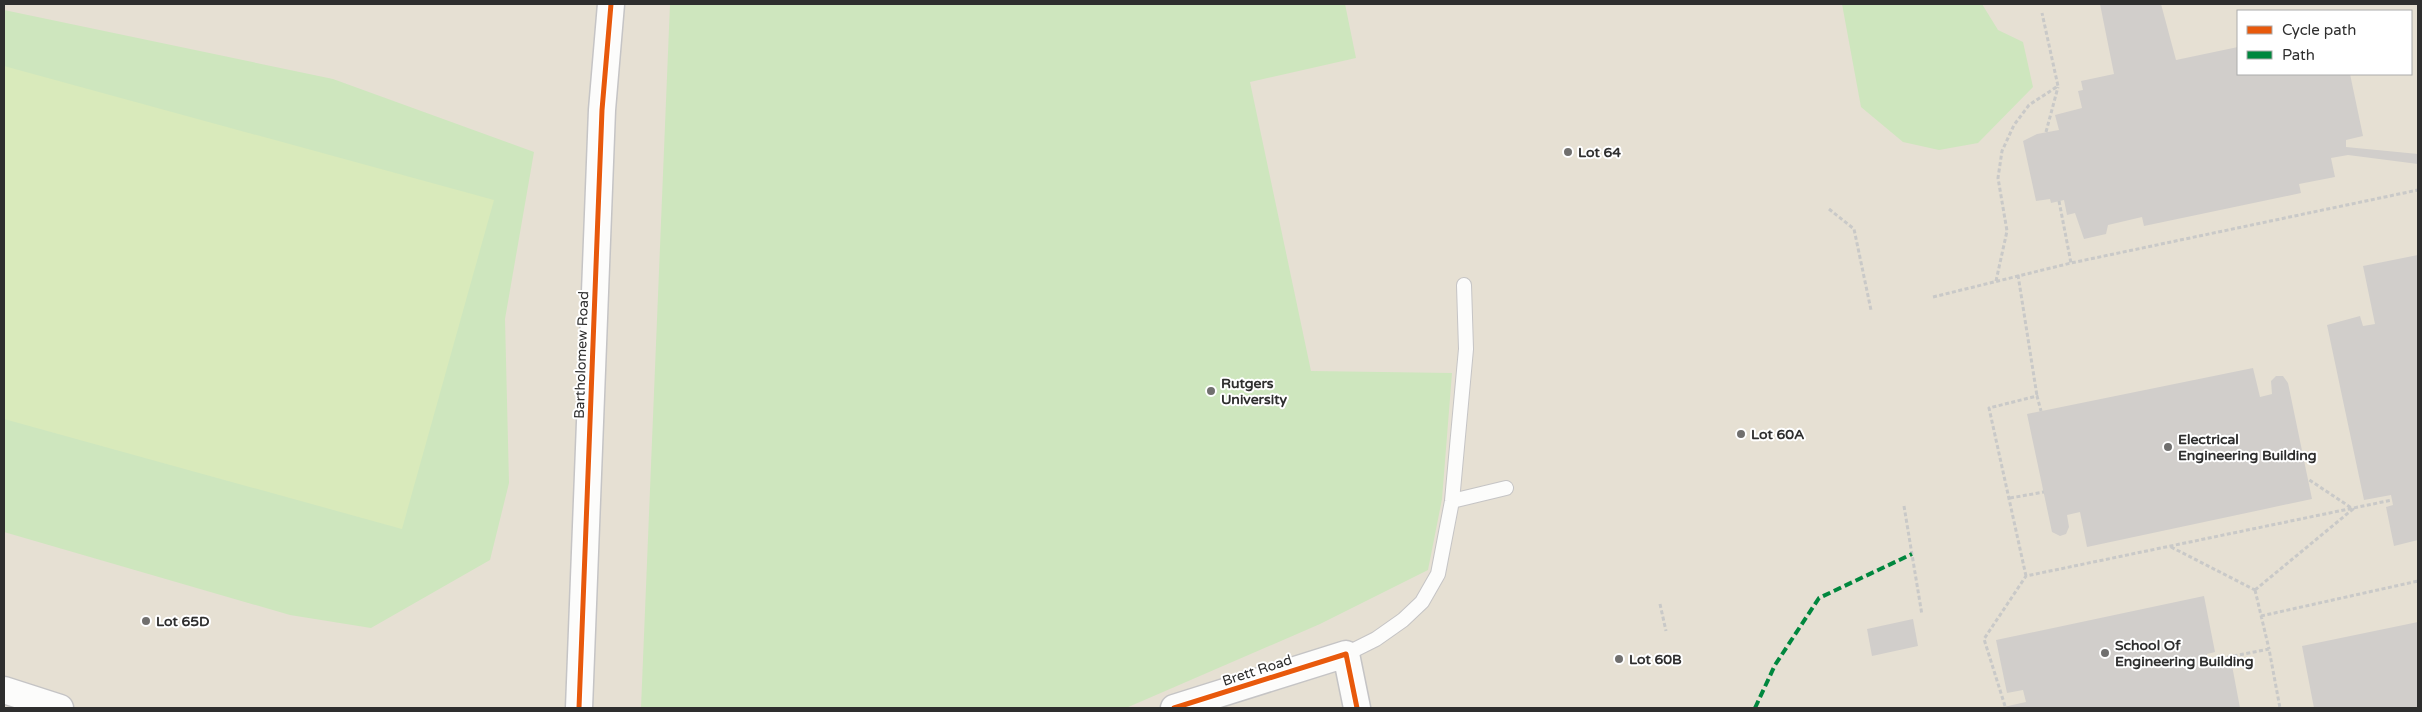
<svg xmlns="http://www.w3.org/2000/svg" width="2422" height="712" viewBox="0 0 2422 712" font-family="'Varela Round',sans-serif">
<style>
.education{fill:#e6e0d3;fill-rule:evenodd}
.green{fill:#cee6be}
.pitch{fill:#d9eabb}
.building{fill:#d1cecb}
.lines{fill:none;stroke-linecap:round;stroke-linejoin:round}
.service-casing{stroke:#c5c4c5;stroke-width:16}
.minor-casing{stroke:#c5c4c5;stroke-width:29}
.path{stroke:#c9c9c8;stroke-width:3;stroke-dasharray:4 2.5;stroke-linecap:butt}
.service{stroke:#fcfcfb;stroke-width:14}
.minor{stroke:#fcfcfb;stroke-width:26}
.quiet{stroke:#00873e;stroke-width:4;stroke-dasharray:8 4;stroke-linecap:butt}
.cycleway-casing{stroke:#fff;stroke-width:8}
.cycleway{stroke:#e8590c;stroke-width:5}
.poi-dot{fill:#706f6e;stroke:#fff;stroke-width:2}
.labels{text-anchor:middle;stroke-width:4;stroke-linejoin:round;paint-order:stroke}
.poi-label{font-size:14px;font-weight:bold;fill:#2e2e2e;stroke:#fff;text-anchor:start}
.street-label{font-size:14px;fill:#2e2e2e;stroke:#fff}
</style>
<rect width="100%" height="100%" fill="#ece8e4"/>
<path class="education" d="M4,4H2418V708H4ZM2238,11H2411V74H2238Z"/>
<path class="green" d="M670,4H1345L1356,58L1250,82L1311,371L1452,373L1442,499L1428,570L1320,624L1126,708H641Z
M1842,4H1982L1998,30L2023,42L2033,87L1978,143L1939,150L1903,142L1861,107Z
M4,10L333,79L534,152L505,319L509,483L490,560L371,628L290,615L4,532Z"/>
<path class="pitch" d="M4,66L494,200L402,529L4,419Z"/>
<path class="building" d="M2100,4H2161L2176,60L2238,47V74H2350L2363,136L2346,140V147L2418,154V164L2348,155L2331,158L2335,177L2299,184L2301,193L2144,226L2142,217L2108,225L2106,234L2084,239L2075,213L2067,215L2064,200L2051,203L2050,199L2036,201L2023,141L2037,134L2059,130L2055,115L2082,108L2078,91L2083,90L2081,81L2114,74Z
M2418,255V540L2394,546L2386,507L2393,505L2391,495L2364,500L2327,325L2360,316L2363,326L2375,324L2363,266Z
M2253,368L2260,397L2272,394L2271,381L2276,376H2283L2288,383L2312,499L2087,547L2080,512L2067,515L2069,527L2066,534L2060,536L2052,532L2027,414Z
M2204,596L2215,652L2207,654L2209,665L2231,660L2240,708H1999L2026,702L2023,690L2007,693L1996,640Z
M1913,619L1918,646L1872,656L1867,629Z
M2418,622V708H2314L2302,646Z"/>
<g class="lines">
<g class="service-casing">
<path id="service" d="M1452,501L1506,488
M1346,654L1376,639L1403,620L1422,602L1438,574L1452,501L1466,349L1464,285"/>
</g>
<g class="minor-casing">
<path id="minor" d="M4,690L60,708
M579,708L602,110L611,4
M1174,708L1346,654L1357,708"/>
</g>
<path class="path" d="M2046,132L2058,87
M2059,201L2071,263
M1829,209L1854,229L1871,310
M2018,275L2037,396
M1996,281L2007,231L1998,178L2002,151L2014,125L2029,105L2058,86L2042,13
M1933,297L2071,263L2418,190
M2010,498L2044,492
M1904,506L1922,615
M2171,547L2255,590
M2026,576L1989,408L2037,396L2041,411
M2255,590L2353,509L2308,479
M2255,590L2269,649
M1660,604L1666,631
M2261,616L2418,581
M2208,661L2269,649L2280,708
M2005,706L1984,639L2026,576L2392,500"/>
<use href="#service" class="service"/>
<use href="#minor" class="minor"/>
<path class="quiet" d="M1755,708L1775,665L1819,598L1912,554"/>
<g class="cycleway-casing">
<path id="cycleway" d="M579,708L602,110L611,4
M1174,708L1346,654L1357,708"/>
</g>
<use href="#cycleway" class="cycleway"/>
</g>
<g class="poi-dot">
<circle cx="1568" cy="152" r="5"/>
<circle cx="1211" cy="391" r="5"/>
<circle cx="1741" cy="434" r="5"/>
<circle cx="2168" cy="447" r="5"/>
<circle cx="146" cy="621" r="5"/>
<circle cx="2105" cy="653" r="5"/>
<circle cx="1619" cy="659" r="5"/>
</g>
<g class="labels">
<g class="poi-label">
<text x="1578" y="157">Lot 64</text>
<text x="1221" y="388">Rutgers<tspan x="1221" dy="16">University</tspan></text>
<text x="1751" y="439">Lot 60A</text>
<text x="2178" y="444">Electrical<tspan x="2178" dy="16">Engineering Building</tspan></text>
<text x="156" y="626">Lot 65D</text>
<text x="2115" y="650">School Of<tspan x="2115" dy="16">Engineering Building</tspan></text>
<text x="1629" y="664">Lot 60B</text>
</g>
<g class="street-label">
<text transform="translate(581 355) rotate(-88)" y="5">Bartholomew Road</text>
<text transform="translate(1257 670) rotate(-18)" y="5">Brett Road</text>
</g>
</g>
<rect width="2422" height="712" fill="none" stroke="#2e2e2e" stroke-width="10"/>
<rect x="2237" y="10" width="175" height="65" fill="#ffffff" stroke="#ababab"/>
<rect x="2247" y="26" width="25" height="8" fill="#e8590c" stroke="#ababab"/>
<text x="2282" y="35" font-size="15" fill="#2e2e2e">Cycle path</text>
<rect x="2247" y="51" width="25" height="8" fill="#00873e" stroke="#ababab"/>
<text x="2282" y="60" font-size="15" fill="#2e2e2e">Path</text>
</svg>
